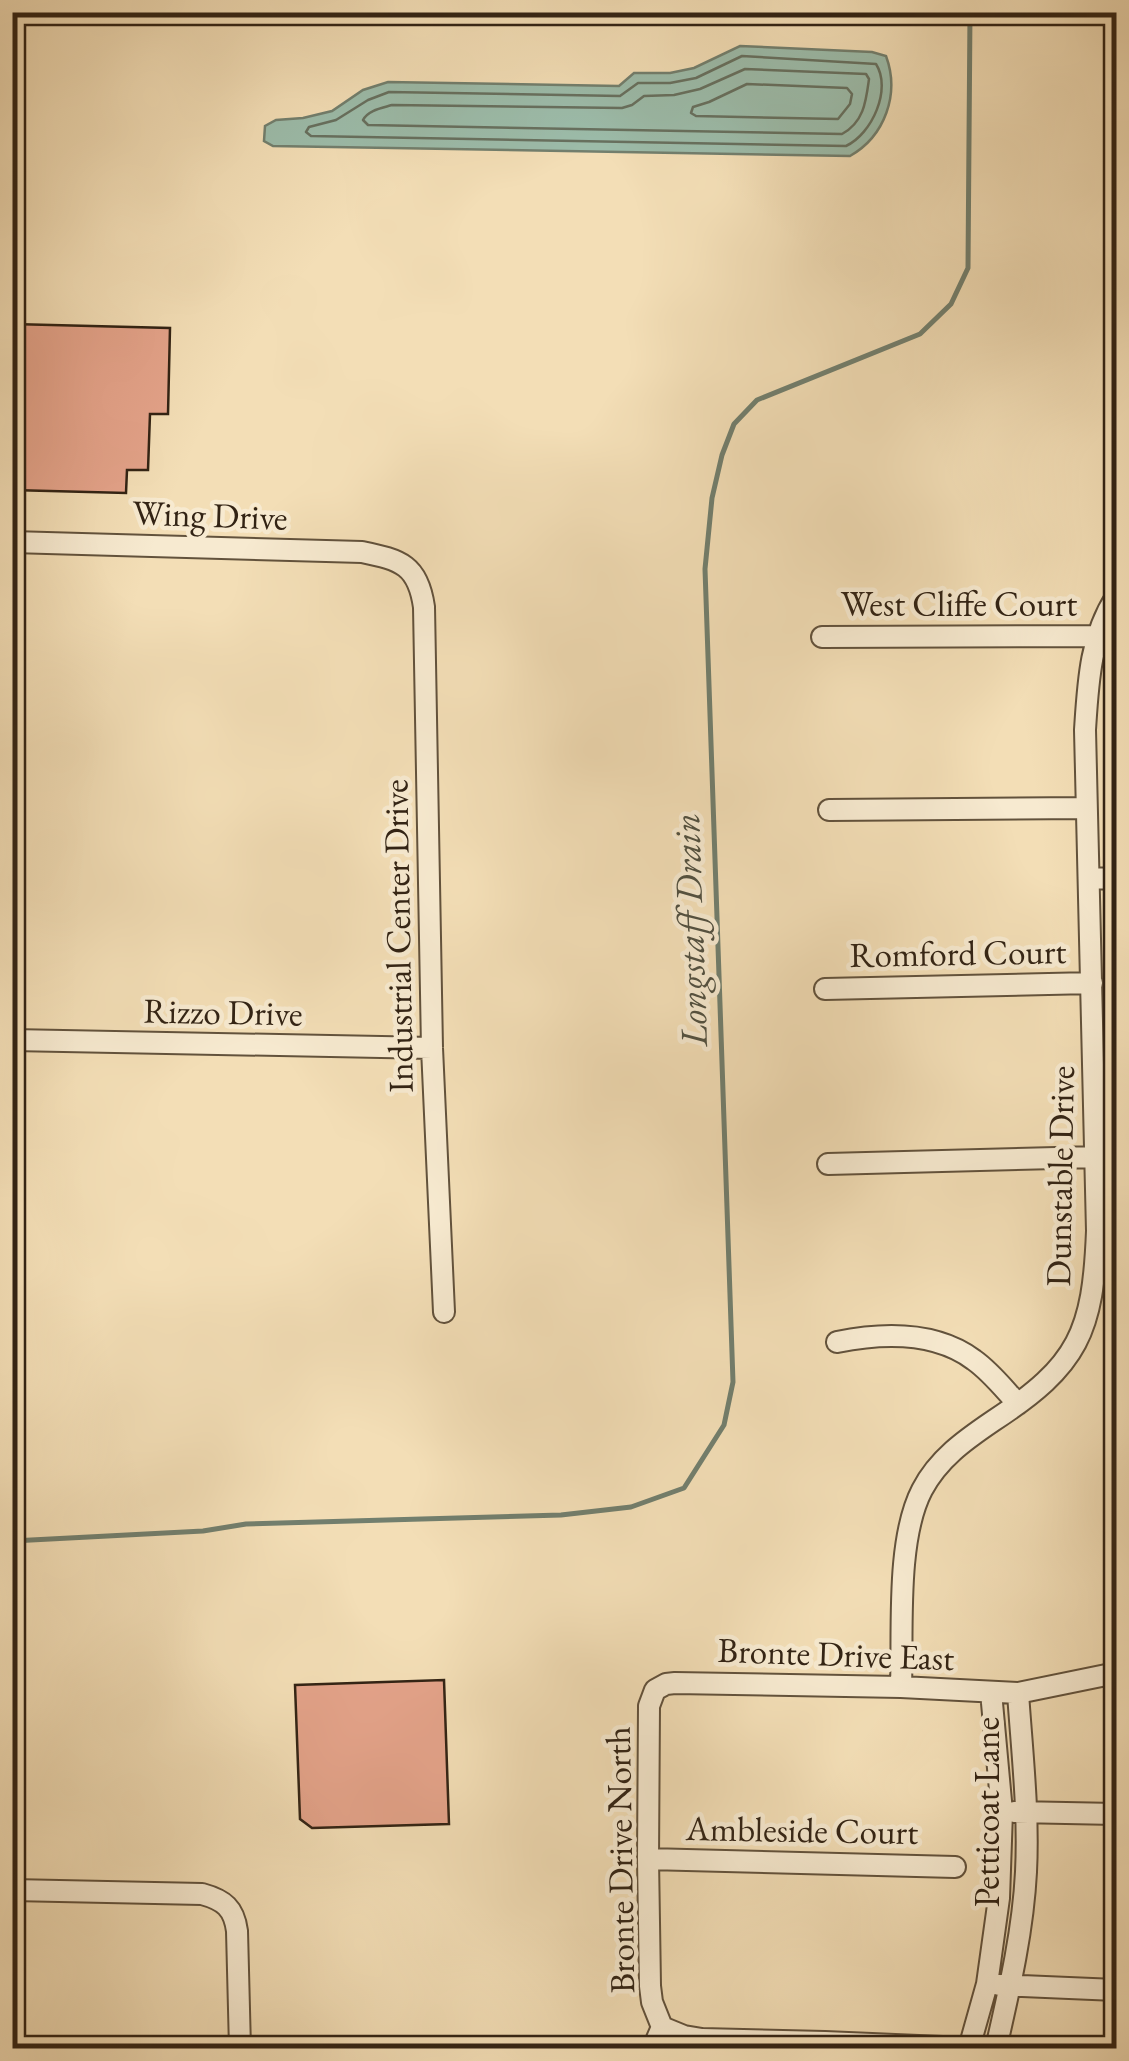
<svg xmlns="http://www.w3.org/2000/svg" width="1129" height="2061" viewBox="0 0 1129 2061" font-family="'EB Garamond',serif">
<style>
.water{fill:#9cbcaa;stroke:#727f6e;stroke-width:2.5}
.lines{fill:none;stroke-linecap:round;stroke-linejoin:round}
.shore{stroke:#67705f;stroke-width:2.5}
.stream{stroke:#727f6e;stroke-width:5}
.building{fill:#e4a38a;stroke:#322314;stroke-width:2.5}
.minor-casing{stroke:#62523c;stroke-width:24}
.minor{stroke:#f7ead0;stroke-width:20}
.labels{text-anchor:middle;stroke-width:9;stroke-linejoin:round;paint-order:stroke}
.street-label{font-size:35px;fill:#322314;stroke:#f7ead0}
.water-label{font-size:38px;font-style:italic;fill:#525141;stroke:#f7ead0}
</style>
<rect width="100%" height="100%" fill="#f3deb6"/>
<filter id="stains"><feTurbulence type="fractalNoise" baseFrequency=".002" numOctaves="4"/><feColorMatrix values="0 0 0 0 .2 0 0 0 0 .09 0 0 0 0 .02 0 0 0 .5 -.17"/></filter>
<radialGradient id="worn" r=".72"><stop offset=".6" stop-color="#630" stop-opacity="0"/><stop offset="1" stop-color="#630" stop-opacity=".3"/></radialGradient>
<path class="water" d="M759,13H886L881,20L874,23C841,23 785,31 759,13Z
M740,46L872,52L886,56C900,94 885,136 850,156L273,146L264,141L265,126L276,120L303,118L332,111L363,90L388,82L619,86L634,73H670L694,68Z"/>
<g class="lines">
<path class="shore" d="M742,56L876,64C892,89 872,134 846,146L311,136L306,132L309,127L336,120L368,100L389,92L620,96L638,83H670L696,78Z
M745,69L866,74L869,79C866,101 864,122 842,134L368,125L363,120C368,110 382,108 392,105L622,108L632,105L644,96L674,95L700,89Z
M747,84L847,88L852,94L850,104L838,119L696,116L691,113L693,107L709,102Z"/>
<path class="stream" d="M12,1541L203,1531L246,1524L561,1515L631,1507L684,1488L724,1425L733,1382L705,569L712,498L722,455L734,424L757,400L920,334L951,304L968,268L970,12"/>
</g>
<path class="building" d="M12,324L170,328L168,414H150L148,470H127L126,493L12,490Z
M444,1680L449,1824L312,1828L300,1819L295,1685Z"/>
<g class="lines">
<g class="minor-casing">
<path id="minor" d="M12,542L362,552C401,560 418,565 424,607L432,1048L444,1312
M822,637L1096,636
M829,810L1086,808
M1089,878L1116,879
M825,989L1092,983
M12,1040L432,1048
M828,1164L1096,1157
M837,1342C882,1333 935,1331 974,1360C991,1372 1004,1389 1018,1404
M901,1687C903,1631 896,1540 922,1490C938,1459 965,1440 993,1421C1079,1365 1093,1332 1097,1231L1085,730C1088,683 1090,637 1116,597
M1014,1812L1116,1814
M648,1859L955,1867
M12,1890L202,1894C224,1900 234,1908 237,1931L240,2048
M999,1985L1116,1990
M662,2027L652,2002L650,1986L648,1859L649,1706L655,1690L666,1684L675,1683L901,1687L1018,1693L1116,1673
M662,2027L684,2036L702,2039L825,2042L966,2048
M653,2048L662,2027
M969,2048L987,1984L999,1898L1002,1812L991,1692
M996,2048C1009,1991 1023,1932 1026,1872C1029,1812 1022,1752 1018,1693"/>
</g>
<use href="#minor" class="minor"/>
</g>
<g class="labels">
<g class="street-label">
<text transform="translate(210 515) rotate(2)" y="12">Wing Drive</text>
<text x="959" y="616">West Cliffe Court</text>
<text transform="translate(398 936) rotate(-91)" y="12">Industrial Center Drive</text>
<text transform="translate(958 953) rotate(-1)" y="12">Romford Court</text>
<text transform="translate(223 1012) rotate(1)" y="12">Rizzo Drive</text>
<text transform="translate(1060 1176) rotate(-89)" y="12">Dunstable Drive</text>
<text transform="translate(836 1654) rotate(2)" y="12">Bronte Drive East</text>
<text transform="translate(987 1812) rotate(-90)" y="12">Petticoat Lane</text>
<text transform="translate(802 1830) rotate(1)" y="12">Ambleside Court</text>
<text transform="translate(620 1860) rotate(-91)" y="12">Bronte Drive North</text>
</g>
<g class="water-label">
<text transform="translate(690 930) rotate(-92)" y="13">Longstaff Drain</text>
</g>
</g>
<rect width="1129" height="2061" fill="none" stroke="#f3deb6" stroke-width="50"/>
<rect x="15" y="15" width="1099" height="2031" fill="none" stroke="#322314" stroke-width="5"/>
<rect x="25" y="25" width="1079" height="2011" fill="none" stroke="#322314" stroke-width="2.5"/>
<rect width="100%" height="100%" filter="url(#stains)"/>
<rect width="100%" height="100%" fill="url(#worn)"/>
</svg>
